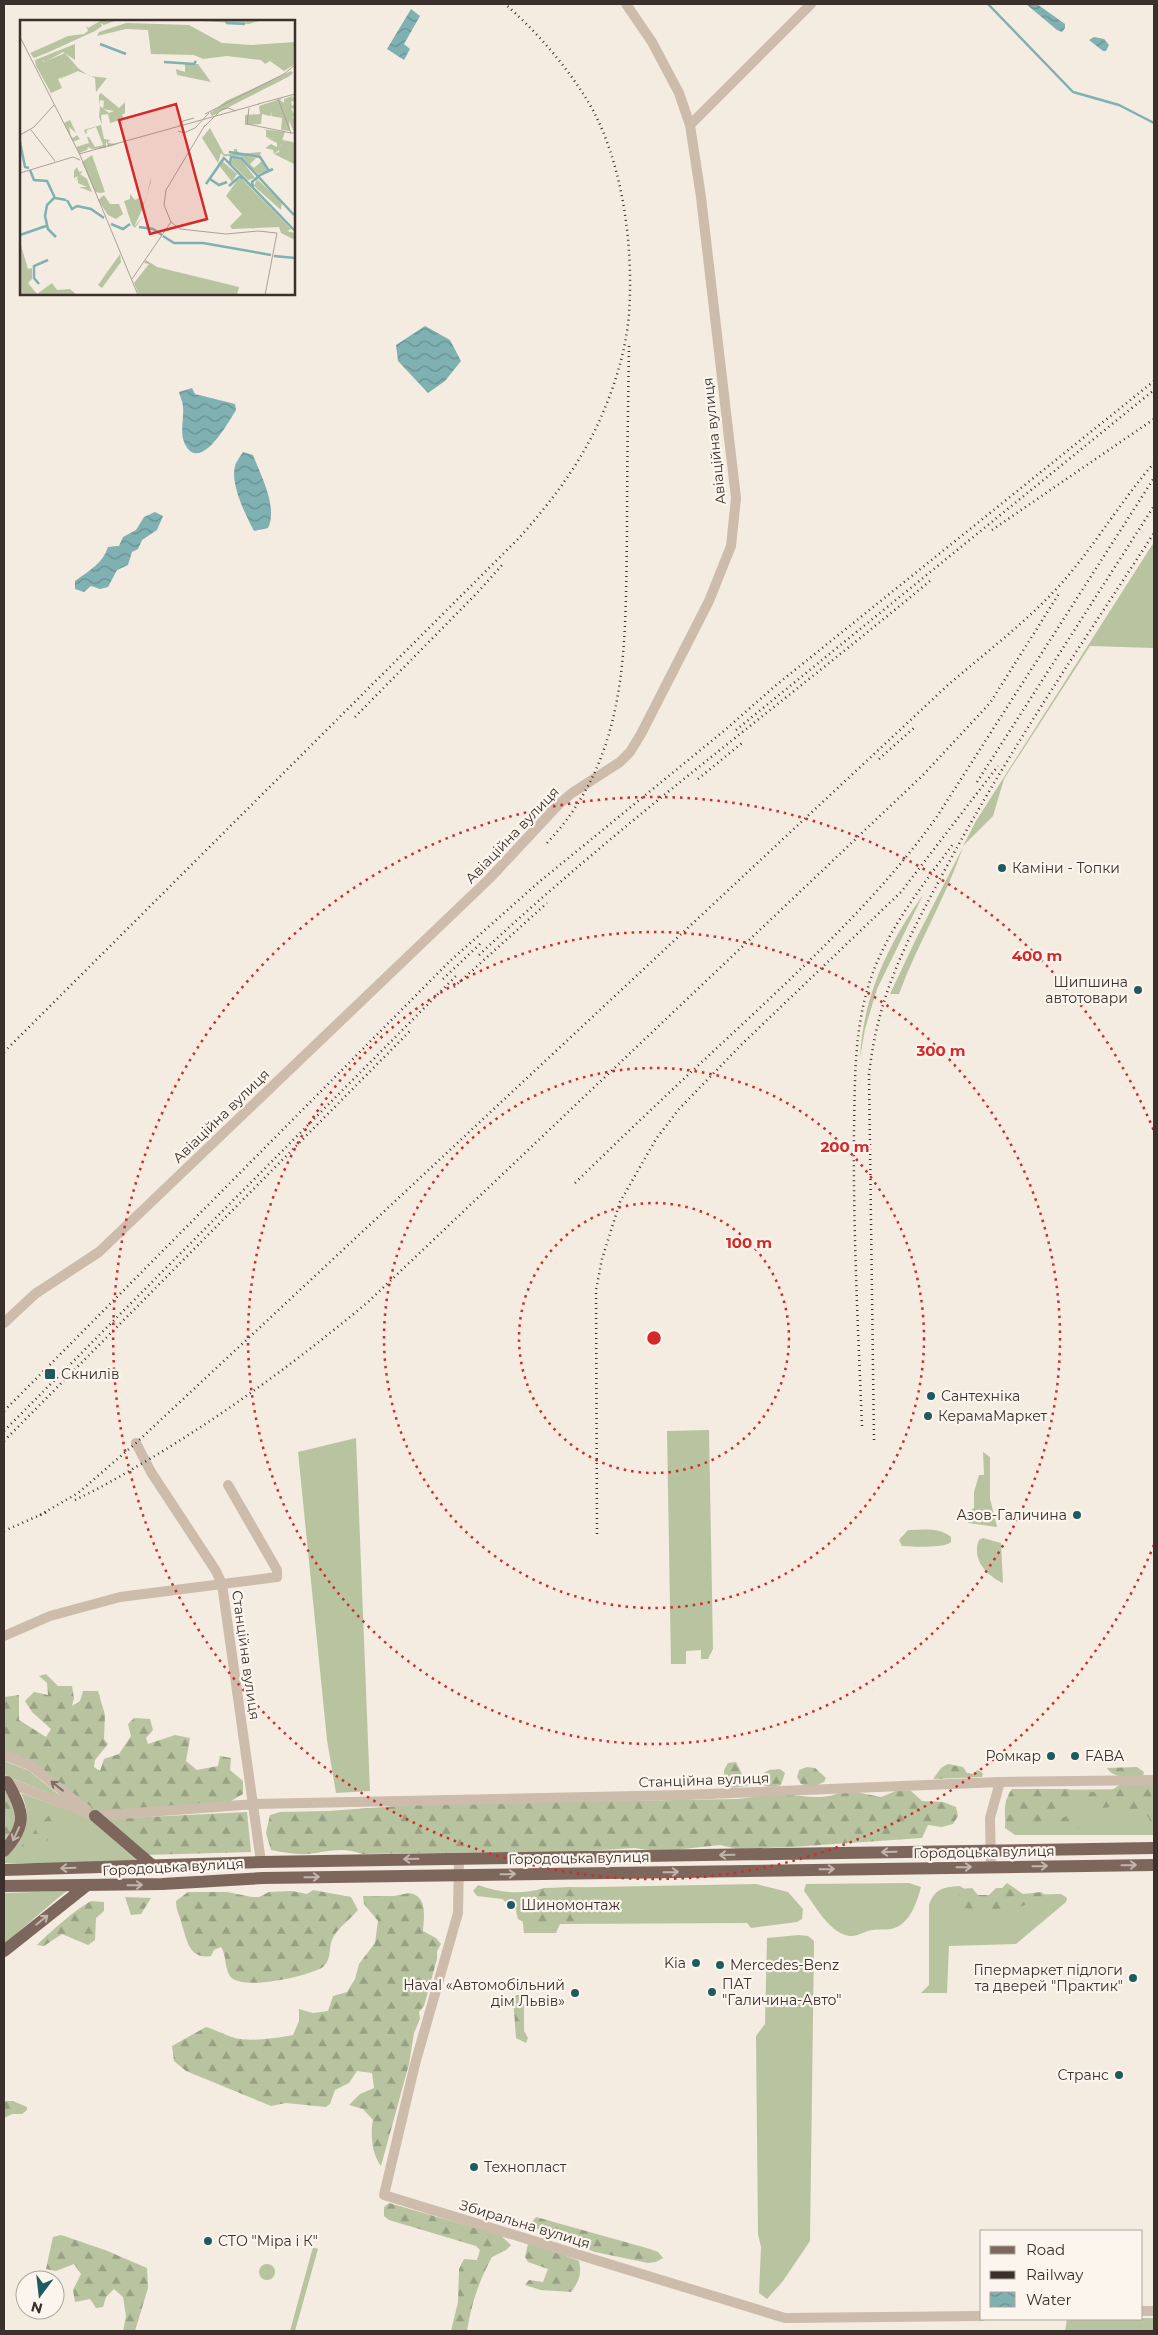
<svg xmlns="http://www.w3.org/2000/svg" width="1158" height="2335" viewBox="0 0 1158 2335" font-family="Montserrat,sans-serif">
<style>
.grass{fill:#b8c4a0}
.forest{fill:url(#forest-firs)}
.water{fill:url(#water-waves)}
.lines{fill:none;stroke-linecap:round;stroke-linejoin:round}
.stream{stroke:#7fb0b2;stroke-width:2.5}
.minor{stroke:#cdbbac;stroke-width:10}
.major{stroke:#7d675c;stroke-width:12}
.rail{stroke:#3b302b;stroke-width:2.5;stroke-dasharray:1 4;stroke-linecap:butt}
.oneway{stroke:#7d6f65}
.oneway2{stroke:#c2b5ac}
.ring{fill:none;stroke:#d62828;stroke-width:2.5;stroke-dasharray:2.5 5}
.poi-dot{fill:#1f5a5e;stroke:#fbf5ee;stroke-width:2}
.labels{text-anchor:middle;stroke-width:4.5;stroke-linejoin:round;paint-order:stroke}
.street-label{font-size:14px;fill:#3b302b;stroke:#fbf5ee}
.poi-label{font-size:14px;fill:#3b302b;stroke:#fbf5ee;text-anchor:start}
.inset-river{fill:none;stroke:#7fb0b2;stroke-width:2.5}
.inset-road{fill:none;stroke:#aaa098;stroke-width:1}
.view{fill:#d62828;fill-opacity:0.15;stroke:#d62828;stroke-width:2.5}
.inset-edge{fill:none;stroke:#3b302b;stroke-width:2.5}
.centre{fill:#d62828;stroke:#fbf5ee;stroke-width:2.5}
.ring-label{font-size:15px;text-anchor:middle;font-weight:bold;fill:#d62828;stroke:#fbf5ee;stroke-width:4.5;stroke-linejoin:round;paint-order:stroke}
</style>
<defs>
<pattern id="forest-firs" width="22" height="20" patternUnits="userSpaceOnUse" patternTransform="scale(1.25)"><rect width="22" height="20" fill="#b8c4a0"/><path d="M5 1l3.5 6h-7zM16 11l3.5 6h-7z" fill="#97a083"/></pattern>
<pattern id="water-waves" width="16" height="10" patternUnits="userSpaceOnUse" patternTransform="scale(1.25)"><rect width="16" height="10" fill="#7fb0b2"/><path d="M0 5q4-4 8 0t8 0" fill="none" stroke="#699091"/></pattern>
</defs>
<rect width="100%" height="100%" fill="#f4ebe1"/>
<path class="grass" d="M1154,542V648L1090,646L1004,779L993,816L963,846L976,821Z
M963,847C946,897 918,943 899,994H890L916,939Z
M923,895L877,989L865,1029L860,1058C863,997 888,944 923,895Z
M709,1430L713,1649L708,1659H701V1650L686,1651V1664H671L667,1431Z
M356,1438L370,1791L336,1793L327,1740L298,1452Z
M983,1452L990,1457V1499L997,1527L968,1523L969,1511L974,1508V1492L979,1475H984Z
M908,1530C923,1530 939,1527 951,1537V1542C946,1548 912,1547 902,1546L899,1540Z
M983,1538L1001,1543L1003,1583C987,1576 971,1559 979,1540Z
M4,1761L28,1770L64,1799L4,1775Z
M1154,1789V1835H1015L1005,1828L1006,1800L1015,1790Z
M21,1793L89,1818L140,1863H4V1859C24,1838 34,1822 21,1793Z
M909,1883L921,1887C917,1902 910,1925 891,1929C885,1930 878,1929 872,1930C863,1931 855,1940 843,1934C827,1928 814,1904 804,1891L806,1884Z
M756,1884L788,1892L803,1909L802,1919L797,1922L751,1928L747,1923L560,1924L556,1933H524L522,1914L502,1899L477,1896L473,1891L478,1885C501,1893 520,1895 544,1888Z
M960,1886L975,1896L1061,1894L1067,1898L1066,1902L1016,1944L949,1946L947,1993H921L929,1985V1905C935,1888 944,1887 960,1886Z
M67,1891L58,1898L4,1944V1893Z
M799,1935L808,1936L814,1941L810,2241L783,2281L767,2299L759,2293L761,2247L758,2234L756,2036L765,2024L767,1938Z
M313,2247L318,2249L295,2331H290Z
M259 2272a8 8 0 1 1 16 0a8 8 0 1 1-16 0Z
M1154,2318V2331H1065L1067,2319Z"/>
<path class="forest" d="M46,1674L58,1686H72L74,1698L72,1706L80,1701L83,1691H98L105,1715L104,1739L108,1744L95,1760L94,1767L100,1771L104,1759L119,1754L131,1736L128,1724L134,1718L150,1719L153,1730L146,1738L148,1744L175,1735L190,1738L186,1761L197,1770L218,1766L220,1756L231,1758L230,1770L243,1781V1794L231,1801L110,1813L93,1810L65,1803L49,1782L19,1764L4,1761V1697L19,1695V1720L46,1737L51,1729L32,1712L25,1701L34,1692L48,1695L47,1683L39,1676Z
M736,1762L743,1776H752L753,1785L733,1788L725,1785L724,1770L728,1763Z
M948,1764L963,1767L967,1773L974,1774L977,1770L983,1773L982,1777L933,1779L941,1768Z
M807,1767L815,1768L826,1778L824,1782L812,1787L801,1784L797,1777L799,1770Z
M1137,1767L1144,1772L1143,1776C1130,1776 1115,1780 1107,1768Z
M780,1769L785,1773L781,1785C770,1788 764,1788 756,1778L769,1770Z
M1128,1783L1154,1785V1816L1152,1824L1144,1810L1132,1818L1125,1817V1811L1117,1806L1103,1808L1076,1795L1078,1790L1106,1794L1121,1784Z
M901,1789L911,1791L922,1801L943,1802L956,1807L958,1816L953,1824L942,1827L928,1825L922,1838L791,1847L738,1849L720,1845L683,1849L669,1853L634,1848L537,1854L508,1852L362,1854C343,1846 326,1852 307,1854C295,1855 283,1852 271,1850L266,1833L270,1815L280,1812L328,1811L426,1804L738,1799C753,1797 767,1795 781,1795C806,1794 821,1803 845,1790L881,1797Z
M1012,1789H1069L1071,1802L1062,1811V1818L1069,1815L1080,1818V1826L1074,1831L1060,1829L1055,1820L1039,1825L1027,1823L1008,1826C1002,1816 1005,1798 1012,1789Z
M4,1790C19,1806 18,1827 4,1844Z
M247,1812L251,1852L145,1855L106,1819Z
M50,1814H55L61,1823L55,1838L39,1843L24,1852L17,1851Z
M1007,1883L1023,1894L1041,1892L1047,1897H1059L1052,1901C1035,1898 1018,1907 1003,1917L978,1909L961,1908L958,1892L960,1889L972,1888L978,1895H989L996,1888H1002Z
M568,1887L587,1888C596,1899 602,1910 592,1921C583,1923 576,1922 568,1922C545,1924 540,1932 518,1919L516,1911C533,1885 539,1890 568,1887Z
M313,1890L351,1897L358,1910C350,1920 338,1927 333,1938C328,1947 332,1960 323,1967C309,1976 241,1992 230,1976C224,1967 227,1956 221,1947L214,1950L211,1956C190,1960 187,1941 182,1925C180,1916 176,1911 176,1901L188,1892H227L252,1897H259L269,1892L292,1891L307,1894Z
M409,1893C428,1896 424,1916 423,1931L436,1938L441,1944L437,1951V1959L424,2006L419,2012L420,2019L414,2033L409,2064L381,2166C372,2154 370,2135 373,2120L363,2109L349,2105L360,2094L374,2088L372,2073L357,2071L349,2083L335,2090L330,2104L326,2107L286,2103L271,2106L186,2071L174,2061L172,2046L206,2027C216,2030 225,2035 235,2038C250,2042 278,2038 293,2035L299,2021V2009L313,2013L328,2011L333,1996L347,1992L355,1979L359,1964L375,1943L378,1921L364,1904L363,1896H394Z
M125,1897L151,1898L141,1914L131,1915Z
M91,1901L104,1902V1911L96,1918L95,1940L88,1945L62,1934L44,1946L37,1945C50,1932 76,1909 91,1901Z
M518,1995H524V2031L528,2038L526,2043L516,2038L513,1997Z
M4,2101H13L27,2107V2110L22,2114H12L4,2118Z
M389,2203L500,2235L511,2245L506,2250L492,2257C478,2283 472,2302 467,2331H451L458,2302L459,2269L464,2259L477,2260L480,2250L476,2246L389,2220L384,2216V2207Z
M536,2217L650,2249L658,2252L663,2258L656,2262L648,2263L595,2252L537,2229L531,2223Z
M61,2235L105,2250L147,2268L148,2288L135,2331H123L126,2316L123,2297L114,2289L106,2297L103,2307L96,2308L90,2299L75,2302L73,2290L81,2274L74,2264L56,2271L46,2269L53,2237Z
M528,2244L541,2246L579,2261C582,2273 579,2282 571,2292L541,2290L525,2285L529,2280L543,2282L548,2269L528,2262L525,2257Z"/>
<path class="water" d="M1026,4H1037L1065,24V28L1062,32L1057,30Z
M411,9L420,16L404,44L410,49L404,60L387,49Z
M1094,37L1104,39L1109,45L1106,51H1103L1089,40Z
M425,326L450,340L461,361L445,381L428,393L398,361L396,345Z
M192,388L195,394L235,404L236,410C229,421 199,477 184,442C180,431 184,418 183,407C183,402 180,397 179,392Z
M243,452L253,455C261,476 278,507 268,528L254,531C246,516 230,484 235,466C236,462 240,457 243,452Z
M155,512L163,516L157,530L142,540L138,549L132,552L128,565L117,570L108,587L100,589L91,586L84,592L75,589V581C89,571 103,563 108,547L119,546L123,537L136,530L144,517Z"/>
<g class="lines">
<path class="stream" d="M988,4L1073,92L1119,105L1154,123"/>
<path class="minor" d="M690,125L811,4
M4,1323L35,1294L99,1252L489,879L559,804L572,793L620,762L630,752L641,734L709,601L731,546L736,498L701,197L690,125L679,93L652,42L626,4
M136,1443L151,1472L216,1571L222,1584L261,1862
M4,1636L50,1616L120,1597L277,1577V1570L228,1485
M4,1755L30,1765L87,1810
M5,1781L95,1816L255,1804L685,1795L1000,1782L1154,1780
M459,1859L458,1913L415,2064L384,2195L785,2318L982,2316
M991,1867L990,1818L1000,1782
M1142,2311H1154"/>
<path class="major" d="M95,1816L152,1865
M4,1851C28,1825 24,1810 7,1782
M4,1870L261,1862L1154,1848
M4,1886L162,1884L263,1878L1154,1865
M4,1951L86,1886"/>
<path class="rail" d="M992,530L1154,419
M355,717L477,593L503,564
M736,730L1154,390
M879,759L915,727
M698,779L742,743
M977,782L1154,506
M547,843C630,755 625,646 627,534C627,471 628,408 629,345
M479,955C622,821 781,705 931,580
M443,979L481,943
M454,987L547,903
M4,1052L520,537C550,503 577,468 597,426C613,392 626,352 629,314C634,244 622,151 582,92C561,60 534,29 505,4
M575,1183C632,1127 690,1073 748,1019C815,956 882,893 936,818L1154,478
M4,1411L450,961L539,882L725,730L775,686L1154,381
M862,1426C858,1327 853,1229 854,1130C855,1080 854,1032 869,984C885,932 921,888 953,844
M4,1431L457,975
M874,1440L869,1075C878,991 909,937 948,864C1010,749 1083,642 1154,533
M4,1441L412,1029
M75,1500C103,1487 131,1470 158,1454C232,1409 301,1358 368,1302L923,775L990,703L1060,592
M40,1515L78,1493L136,1443L948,685C992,647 1040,612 1076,566C1103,532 1126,495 1154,463
M4,1531L47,1512
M597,1534L596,1290L602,1259L620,1202L656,1139L679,1109L742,1044L901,892L998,766"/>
</g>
<defs><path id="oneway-shaft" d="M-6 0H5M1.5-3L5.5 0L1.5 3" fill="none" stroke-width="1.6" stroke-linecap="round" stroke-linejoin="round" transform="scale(1.25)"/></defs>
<use class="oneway" href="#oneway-shaft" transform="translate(57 1786) rotate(-142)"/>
<g class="oneway2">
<use href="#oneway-shaft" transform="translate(16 1834) rotate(115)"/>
<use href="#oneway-shaft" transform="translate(889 1852) rotate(179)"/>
<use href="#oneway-shaft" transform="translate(727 1855) rotate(179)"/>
<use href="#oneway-shaft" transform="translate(411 1859) rotate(179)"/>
<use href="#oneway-shaft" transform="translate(1129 1865) rotate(-1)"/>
<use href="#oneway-shaft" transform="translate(1040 1866) rotate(-1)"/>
<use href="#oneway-shaft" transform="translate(964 1867) rotate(-1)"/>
<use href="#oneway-shaft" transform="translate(68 1868) rotate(178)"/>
<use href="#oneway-shaft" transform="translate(827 1869) rotate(-1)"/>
<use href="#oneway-shaft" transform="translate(671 1872) rotate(-1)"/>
<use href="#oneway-shaft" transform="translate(508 1874) rotate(-1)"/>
<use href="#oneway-shaft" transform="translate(312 1877) rotate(-1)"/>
<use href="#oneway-shaft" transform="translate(135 1885) rotate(-1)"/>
<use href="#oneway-shaft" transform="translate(42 1920) rotate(-39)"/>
</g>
<g class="ring">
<circle cx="654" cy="1338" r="135"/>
<circle cx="654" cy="1338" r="270"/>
<circle cx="654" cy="1338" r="406"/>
<path d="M1154 1545A541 541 0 1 1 1154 1131"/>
</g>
<g class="poi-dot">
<circle cx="1002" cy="868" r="5"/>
<circle cx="1138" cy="990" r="5"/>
<rect x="44" y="1368" width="12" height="12" rx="2.5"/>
<circle cx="931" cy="1396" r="5"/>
<circle cx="928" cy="1416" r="5"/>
<circle cx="1077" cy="1515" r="5"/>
<circle cx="1051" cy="1756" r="5"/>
<circle cx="1075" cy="1756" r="5"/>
<circle cx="511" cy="1905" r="5"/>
<circle cx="696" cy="1963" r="5"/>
<circle cx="720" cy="1965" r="5"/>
<circle cx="1133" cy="1978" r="5"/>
<circle cx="712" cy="1992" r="5"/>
<circle cx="575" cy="1993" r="5"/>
<circle cx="1119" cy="2075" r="5"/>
<circle cx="474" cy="2167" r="5"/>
<circle cx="208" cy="2241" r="5"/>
</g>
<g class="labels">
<g class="street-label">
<text transform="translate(714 441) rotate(-96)" y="5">Авіаційна вулиця</text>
<text transform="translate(512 835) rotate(-46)" y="5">Авіаційна вулиця</text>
<text transform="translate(221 1116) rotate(-44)" y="5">Авіаційна вулиця</text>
<text transform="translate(246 1655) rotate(82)" y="5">Станційна вулиця</text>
<text transform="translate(704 1780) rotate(-2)" y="5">Станційна вулиця</text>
<text transform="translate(984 1852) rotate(-1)" y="5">Городоцька вулиця</text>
<text transform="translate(579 1858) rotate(-1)" y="5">Городоцька вулиця</text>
<text transform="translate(173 1867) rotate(-3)" y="5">Городоцька вулиця</text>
<text transform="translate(525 2224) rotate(17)" y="5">Збиральна вулиця</text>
</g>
<g class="poi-label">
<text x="1012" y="873">Каміни - Топки</text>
<text x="1128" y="987" text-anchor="end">Шипшина<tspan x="1128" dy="16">автотовари</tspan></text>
<text x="61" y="1379">Скнилів</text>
<text x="941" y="1401">Сантехніка</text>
<text x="938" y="1421">КерамаМаркет</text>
<text x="1067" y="1520" text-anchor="end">Азов-Галичина</text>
<text x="1041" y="1761" text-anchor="end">Ромкар</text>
<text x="1085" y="1761">FABA</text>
<text x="521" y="1910">Шиномонтаж</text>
<text x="686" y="1968" text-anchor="end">Kia</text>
<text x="730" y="1970">Mercedes-Benz</text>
<text x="1123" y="1975" text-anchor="end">Гіпермаркет підлоги<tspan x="1123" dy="16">та дверей "Практик"</tspan></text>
<text x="722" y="1989">ПАТ<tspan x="722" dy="16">"Галичина-Авто"</tspan></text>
<text x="565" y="1990" text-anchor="end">Haval «Автомобільний<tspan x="565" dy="16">дім Львів»</tspan></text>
<text x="1109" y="2080" text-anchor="end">Странс</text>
<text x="484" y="2172">Технопласт</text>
<text x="218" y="2246">СТО "Міра і К"</text>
</g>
</g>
<g transform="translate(20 20)">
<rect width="275" height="275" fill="#f4ebe1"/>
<path d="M45,33L58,48L55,46L53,52L38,59L42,68L31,73L35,80L16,46L22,39L24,42ZM271,51L273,53L268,57L209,87L192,96L190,93L206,81ZM275,75L271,78L275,77V82L271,81L272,86L275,84L274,89L271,88L275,96L272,98H275L274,112L269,101L270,111L261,110L262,98L251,96L252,92L250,96L242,94L241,104L225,105V95L240,94L239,86L263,78L260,80L264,83V79ZM80,86L89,93L94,91L97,96L101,93L104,99L90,103L88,94L81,95L82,105L79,97ZM50,100L56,113L49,107L51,116L53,118L57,115L60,119L53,122L56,127L69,123L67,117H69L75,127L83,125L76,107L67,110L66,115L64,110L81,105L84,119L90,120L88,123L98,124L88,127L86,120V128L72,129L68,127L67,130L59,133L44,103ZM190,108L204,134H214V129H217L218,134L241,132L240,136L222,135L236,138L230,144L234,148L242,141L247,151L238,154L221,136H204L201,133L198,143L182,118ZM242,109L265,112L262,120L273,122L275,126L274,144L254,134L259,132L261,121L246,117V110ZM213,138L221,139L235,158L228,160L211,143ZM201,140L217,154L212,162L198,144ZM131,158V162L130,165L122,190L114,207L124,195L115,208L112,205L104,181L110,179V174L115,180L119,178L120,183L125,182ZM218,159H222L271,209L267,211L275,213V220L261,213L259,207L212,209L210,206L222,194L206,176ZM237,159L262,182L261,190L234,166ZM126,240L137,247L219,267L217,275H119L114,263L129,244L124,243Z" fill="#b8c4a0"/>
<path d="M82,0H97L84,5L81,3L82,6L75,11L29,32L14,38L10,33L48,16L64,14L68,11L66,5L68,8ZM55,24V40L43,32L25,42L22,39L23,43L16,46L15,40ZM165,44H178L191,62L157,55L156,49L165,52ZM55,46L69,56L87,58L76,72L75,58L58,51L40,59L46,55L43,56L45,51L53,52ZM81,73L99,88L105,82V93L97,98L94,91L83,89L84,81L80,80L79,85V75ZM247,118L266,120H262L265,125L260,124L261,127H267V121L272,123L275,136L270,135L271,129L268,134L259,130L254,134L253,130L245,128L251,124L257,127V123ZM0,222L8,249L12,248V259L8,263L17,274L32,263L37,270L50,269L57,275H0ZM100,234L101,242L82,268L78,265Z" fill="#b8c4a0"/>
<path d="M167,0H242L229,4ZM106,3L169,5L202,23L232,25L275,22V44L264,51L250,41L245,44L241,40L207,36L183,39L174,35L131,34L128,10L106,9L77,16L79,12ZM72,135L85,172L81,173L75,172L62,142ZM57,147L59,152L63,151L60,154L67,159L72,172L59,167H67L58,163V159L56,161L58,156L54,158V151ZM84,175L90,184H99L103,194L96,199L88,195L78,180Z" fill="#b8c4a0"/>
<path class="inset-river" d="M206,0L207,3L225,4M80,24L106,34M144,42L174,44L176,41M0,122L5,147L9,148M209,132L240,137L249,151M203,137L275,211M210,144L211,137L221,138L274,195M10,150L14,160L27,161L35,178L46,180M190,159L199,165L207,162M186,164L204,138M209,166L219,157L223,158M233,167L232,162L240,155L253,149M35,177L27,185L25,196L28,209L36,217M47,180L52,189L57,186L71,189L84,198M91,204L103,209L110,204M119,207L133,209L142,215M0,215L26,206M143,216L154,223H183L251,235M254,236L275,238M19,264L14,258V246L28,240"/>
<path class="inset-road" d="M0,17L60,135L118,275M258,79L271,113H275M238,84L275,74M229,88L227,104L271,113M185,94L264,54L275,45M185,105L146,170L144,185L151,202L160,209L206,214L238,211L257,213L245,275M158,107L163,101L174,98M184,107L201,90L208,88L216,91M11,110L35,141M158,111L164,113L175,108L189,93M0,115L14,107L34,85M59,134L239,84M0,153L53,137L60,140M112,259L151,202"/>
<path class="view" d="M156,84L187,199L130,214L99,100Z"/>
<rect width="275" height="275" class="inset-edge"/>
</g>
<circle cx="654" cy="1338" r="8" class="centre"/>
<g class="ring-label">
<text x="1037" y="961">400 m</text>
<text x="941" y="1056">300 m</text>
<text x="845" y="1152">200 m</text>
<text x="749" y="1248">100 m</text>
</g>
<rect width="1158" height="2335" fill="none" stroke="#3b302b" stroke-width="10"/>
<rect x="980" y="2230" width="162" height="90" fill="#fbf5ee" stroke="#aea6a0"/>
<rect x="990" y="2246" width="25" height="8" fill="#7d675c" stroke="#aea6a0"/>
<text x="1026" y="2255" font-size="15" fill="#3b302b">Road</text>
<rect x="990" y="2271" width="25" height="8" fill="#3b302b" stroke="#aea6a0"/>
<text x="1026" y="2280" font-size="15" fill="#3b302b">Railway</text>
<rect x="990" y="2292" width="25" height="15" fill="url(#water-waves)" stroke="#aea6a0"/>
<text x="1026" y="2305" font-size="15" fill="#3b302b">Water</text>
<g transform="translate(40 2295) rotate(195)"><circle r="24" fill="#fbf5ee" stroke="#aea6a0"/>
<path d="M0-4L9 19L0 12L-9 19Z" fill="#1f5a5e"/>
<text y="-8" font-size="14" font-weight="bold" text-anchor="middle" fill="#3b302b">N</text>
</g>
</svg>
